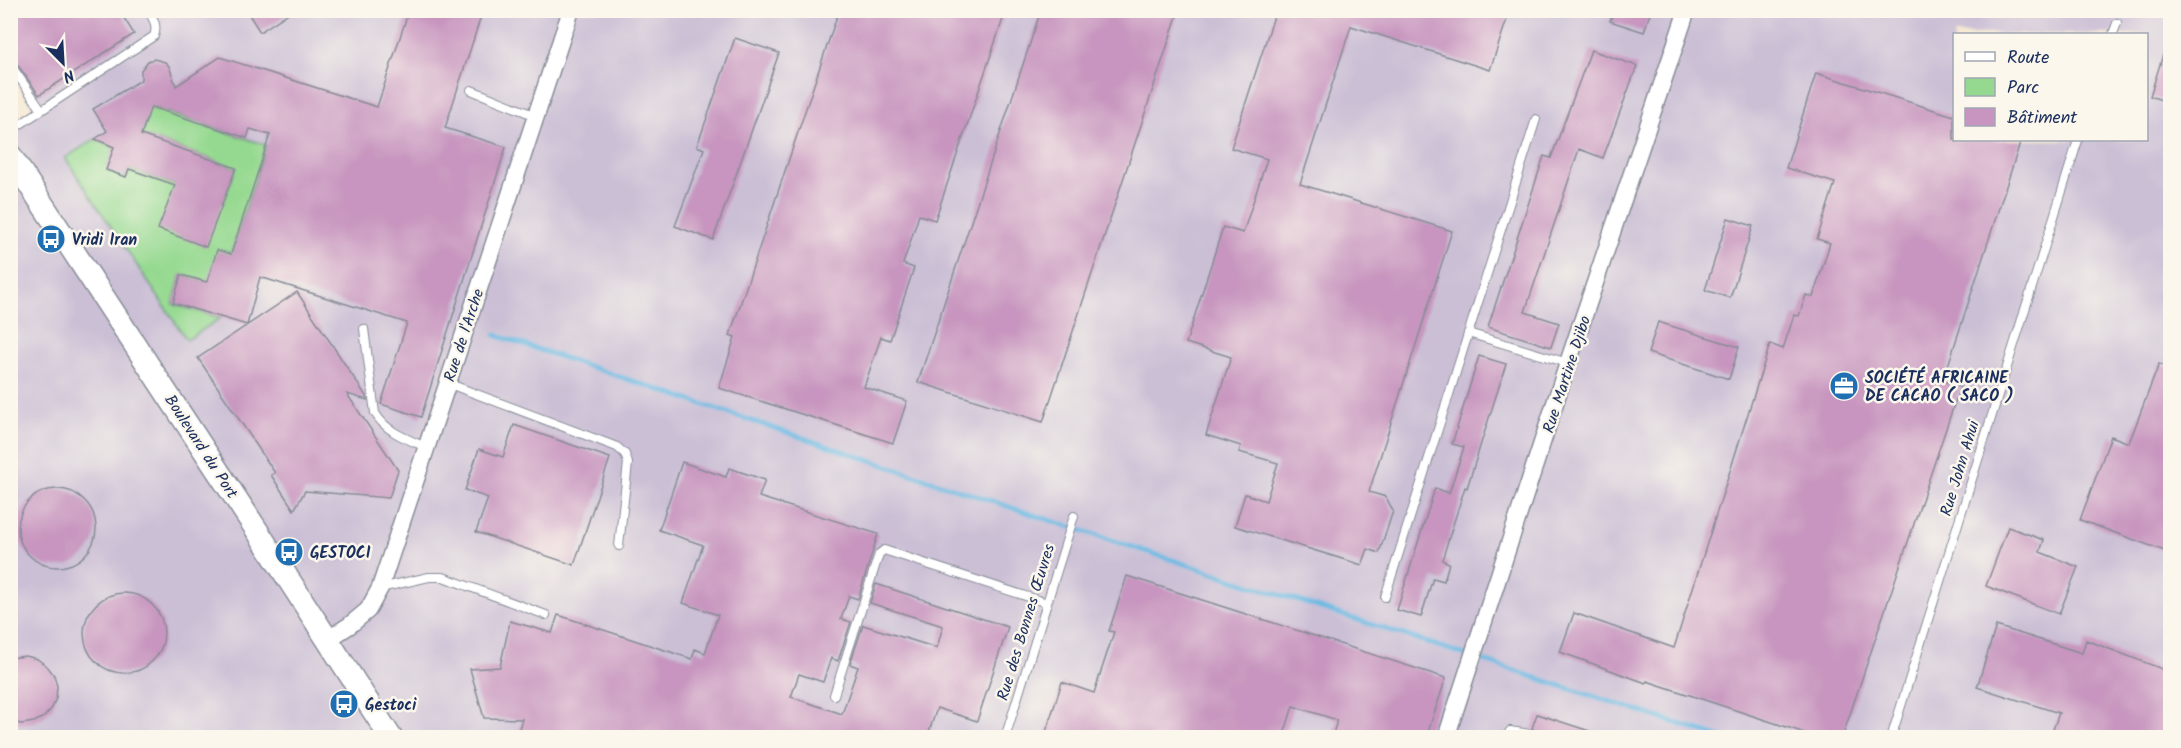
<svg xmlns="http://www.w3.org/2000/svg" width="2181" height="748" viewBox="0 0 2181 748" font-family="Kalam,sans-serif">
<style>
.industrial{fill:#cbbfd5;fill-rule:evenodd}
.green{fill:#95d990;stroke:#588477;stroke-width:1.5}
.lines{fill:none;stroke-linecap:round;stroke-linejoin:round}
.stream{stroke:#68b9e3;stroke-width:4.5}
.building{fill:#c795bf}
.lane-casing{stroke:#888c97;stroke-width:10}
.street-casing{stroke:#888c97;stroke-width:19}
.secondary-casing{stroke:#888c97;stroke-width:25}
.lane{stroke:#fff;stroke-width:8}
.street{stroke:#fff;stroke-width:16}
.secondary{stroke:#fff;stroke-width:22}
.labels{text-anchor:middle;stroke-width:5;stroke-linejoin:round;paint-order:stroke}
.poi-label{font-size:16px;font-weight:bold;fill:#1b2f5e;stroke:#fbf7ec;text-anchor:start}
.street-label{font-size:16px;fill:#1b2f5e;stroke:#fbf7ec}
</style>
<rect width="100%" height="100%" fill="#fbf7ec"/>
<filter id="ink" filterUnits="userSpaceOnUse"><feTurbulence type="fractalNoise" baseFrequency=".0167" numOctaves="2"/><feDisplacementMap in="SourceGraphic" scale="12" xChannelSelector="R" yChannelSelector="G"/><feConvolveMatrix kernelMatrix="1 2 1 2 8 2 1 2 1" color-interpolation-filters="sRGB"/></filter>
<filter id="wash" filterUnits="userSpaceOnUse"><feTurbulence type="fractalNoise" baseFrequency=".008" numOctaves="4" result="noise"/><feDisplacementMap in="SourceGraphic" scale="24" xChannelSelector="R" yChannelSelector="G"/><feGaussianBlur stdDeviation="1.35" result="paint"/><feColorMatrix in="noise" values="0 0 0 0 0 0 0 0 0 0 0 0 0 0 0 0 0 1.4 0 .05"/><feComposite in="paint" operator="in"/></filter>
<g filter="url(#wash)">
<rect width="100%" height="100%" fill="#f4e8d0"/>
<path class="industrial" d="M11,11H2170V737H11L10,135L36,113L11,74ZM1954,34H2146V140H1954Z"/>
<path class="green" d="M146,106L266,145L231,254L207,282L181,275L173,304L221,318L187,340L65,158L95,139L114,147L107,170L126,177L129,169L223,202L236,168L141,135L147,119L134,113Z"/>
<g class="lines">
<path class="stream" d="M495,335L1043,518L1722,738"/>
</g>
<g id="blocks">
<path class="building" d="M10,10H119L134,34L39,95L10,54Z
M246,10H293L260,32Z
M409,10H483L445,128L506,147L421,417L381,404L407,323L260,277L247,325L173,303L181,275L207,282L217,250L231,254L270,135L250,129L247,138L151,107L141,135L236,168L206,247L158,229L175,185L129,169L126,177L106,170L114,147L95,139L107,131L93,109L141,80V70L148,61L154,59L165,62L169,66L176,86L220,57L377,107Z
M839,10H1006L935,220L919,215L903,264L914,268L890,340L881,337L864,387L907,401L893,443L719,388L735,337L730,335Z
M1041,10H1179L1043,422L918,382Z
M1276,10H1510L1490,70L1351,26L1300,184L1452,231L1369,492L1386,497L1393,511L1379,553L1368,549L1362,565L1235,526L1245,494L1266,501L1278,463L1239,452L1241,446L1206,435L1231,357L1186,343L1223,227L1243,233L1267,159L1231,148Z
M1614,10H1651L1644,32L1610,21Z
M735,38L779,53L713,240L675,226L704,149L697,146Z
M2168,39L2170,40V103L2150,96Z
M1591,50L1637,66L1603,158L1579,149L1525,312L1559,323L1551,347L1488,327L1544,156L1551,158Z
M1816,73L1954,116V140H2021L1943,381L1960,387L1842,738H1820L1647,681L1646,683L1560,652L1574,613L1674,648L1770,344L1783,349L1794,315L1799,316L1806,295L1813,297L1830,243L1817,239L1835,183L1786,168Z
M1728,218L1753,226L1730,298L1705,290Z
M297,292L366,396L367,400L347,394L398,470L389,498L305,491L294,510L271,475L275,473L198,358Z
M1658,322L1739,347L1729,379L1648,353Z
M1479,356L1506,364L1467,488L1465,487L1442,560L1449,563L1444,581L1433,578L1421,617L1397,610L1435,488L1449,493L1464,447L1452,444Z
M2159,364L2170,368V553L2080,520L2111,436L2129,443Z
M514,425L610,458L574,565L476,532L488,498L465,490L479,449L503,457Z
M682,462L726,477L729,468L765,480L759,497L878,534L858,599L849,596L841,619L851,622L838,661L831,658L823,682L799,674L791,697L842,714L858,667L850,664L863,625L937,648L943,626L870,603L876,584L1008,627L977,721L937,708L927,738H516L522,719L484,718L470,669L500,667L510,621L552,633L558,615L692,659L695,649L705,653L718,615L683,603L703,545L659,530Z
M18 528a39 39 0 1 1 78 0a39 39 0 1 1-78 0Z
M2008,527L2044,540L2040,552L2078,567L2059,614L1986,586Z
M1127,576L1446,678L1426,738H1332L1337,720L1293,706L1283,738H1044L1062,682L1094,693L1114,632L1109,631Z
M84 633a40 40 0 1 1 80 0a40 40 0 1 1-80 0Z
M1996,626L2082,653L2086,640L2170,672V738H2050L2059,713L1977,687Z
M26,656L37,659L47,666L54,675L57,686L56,698L52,708L44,717L34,722L22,724L10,722V658Z
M1537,714L1602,735V738H1535L1536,732L1532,728Z"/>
</g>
</g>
<g filter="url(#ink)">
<use href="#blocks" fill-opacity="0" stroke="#888c97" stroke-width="1.5"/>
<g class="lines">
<g class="lane-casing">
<path id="lane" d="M2113,34L2117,23
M10,64L41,109
M471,90L536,116
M10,131L154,36C158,25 153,19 148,10
M364,329L375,413C386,432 407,439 426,447
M1468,333L1568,363
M447,383L617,447L625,454L628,463L619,546
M380,588L429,577H443L546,615
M1385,597L1536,119
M834,695L879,554L884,550L1047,603
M1005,738L1074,516
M1506,738L1510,731L1530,734
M1891,738L2078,140"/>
</g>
<g class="street-casing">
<path id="street" d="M327,640L350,625L368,610L380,588L571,10
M1446,738L1568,363L1687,10"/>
</g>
<g class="secondary-casing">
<path id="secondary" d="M10,155L258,532L391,738"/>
</g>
<use href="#lane" class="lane"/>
<use href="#street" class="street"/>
<use href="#secondary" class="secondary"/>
</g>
</g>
<defs>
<g id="bus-disc" transform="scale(1.5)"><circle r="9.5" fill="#1f6fb2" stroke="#fbf7ec"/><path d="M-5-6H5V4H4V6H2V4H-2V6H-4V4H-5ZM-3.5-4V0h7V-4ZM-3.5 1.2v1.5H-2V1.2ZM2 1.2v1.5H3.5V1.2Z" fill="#fff"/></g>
<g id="office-disc" transform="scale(1.5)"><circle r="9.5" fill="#1f6fb2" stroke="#fbf7ec"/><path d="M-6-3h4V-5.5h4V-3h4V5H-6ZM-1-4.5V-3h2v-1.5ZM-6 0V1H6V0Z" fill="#fff"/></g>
</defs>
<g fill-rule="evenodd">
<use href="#bus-disc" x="51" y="239"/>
<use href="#office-disc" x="1844" y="386"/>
<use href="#bus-disc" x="289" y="552"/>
<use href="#bus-disc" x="344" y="704"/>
</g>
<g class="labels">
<g class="poi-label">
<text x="72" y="245">Vridi Iran</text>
<text x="1865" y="383">SOCIÉTÉ AFRICAINE<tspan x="1865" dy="18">DE CACAO ( SACO )</tspan></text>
<text x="310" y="558">GESTOCI</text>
<text x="365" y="710">Gestoci</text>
</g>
<g class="street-label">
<text transform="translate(463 335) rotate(-72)" y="6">Rue de l'Arche</text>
<text transform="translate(1566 374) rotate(-72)" y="6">Rue Martine Djibo</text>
<text transform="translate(202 446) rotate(57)" y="6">Boulevard du Port</text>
<text transform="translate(1959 468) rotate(-73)" y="6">Rue John Ahui</text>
<text transform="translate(1025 622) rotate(-73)" y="6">Rue des Bonnes Œuvres</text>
</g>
</g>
<rect width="2181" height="748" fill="none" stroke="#fbf7ec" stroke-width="36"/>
<rect x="1953" y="33" width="195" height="108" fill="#fbf7ec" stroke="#a1a7b3" stroke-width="1.5"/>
<rect x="1965" y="52" width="30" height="9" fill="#ffffff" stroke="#a1a7b3" stroke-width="1.5"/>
<text x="2007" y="63" font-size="18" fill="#1b2f5e">Route</text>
<rect x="1965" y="78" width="30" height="18" fill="#95d990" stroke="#a1a7b3" stroke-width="1.5"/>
<text x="2007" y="93" font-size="18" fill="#1b2f5e">Parc</text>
<rect x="1965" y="108" width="30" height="18" fill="#c795bf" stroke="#a1a7b3" stroke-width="1.5"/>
<text x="2007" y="123" font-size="18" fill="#1b2f5e">Bâtiment</text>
<g transform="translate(63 63) rotate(156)" stroke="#fbf7ec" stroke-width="4.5" paint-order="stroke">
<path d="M0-4.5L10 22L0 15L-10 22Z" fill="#1b2f5e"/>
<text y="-9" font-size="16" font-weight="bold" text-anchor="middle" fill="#1b2f5e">N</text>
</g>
</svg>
